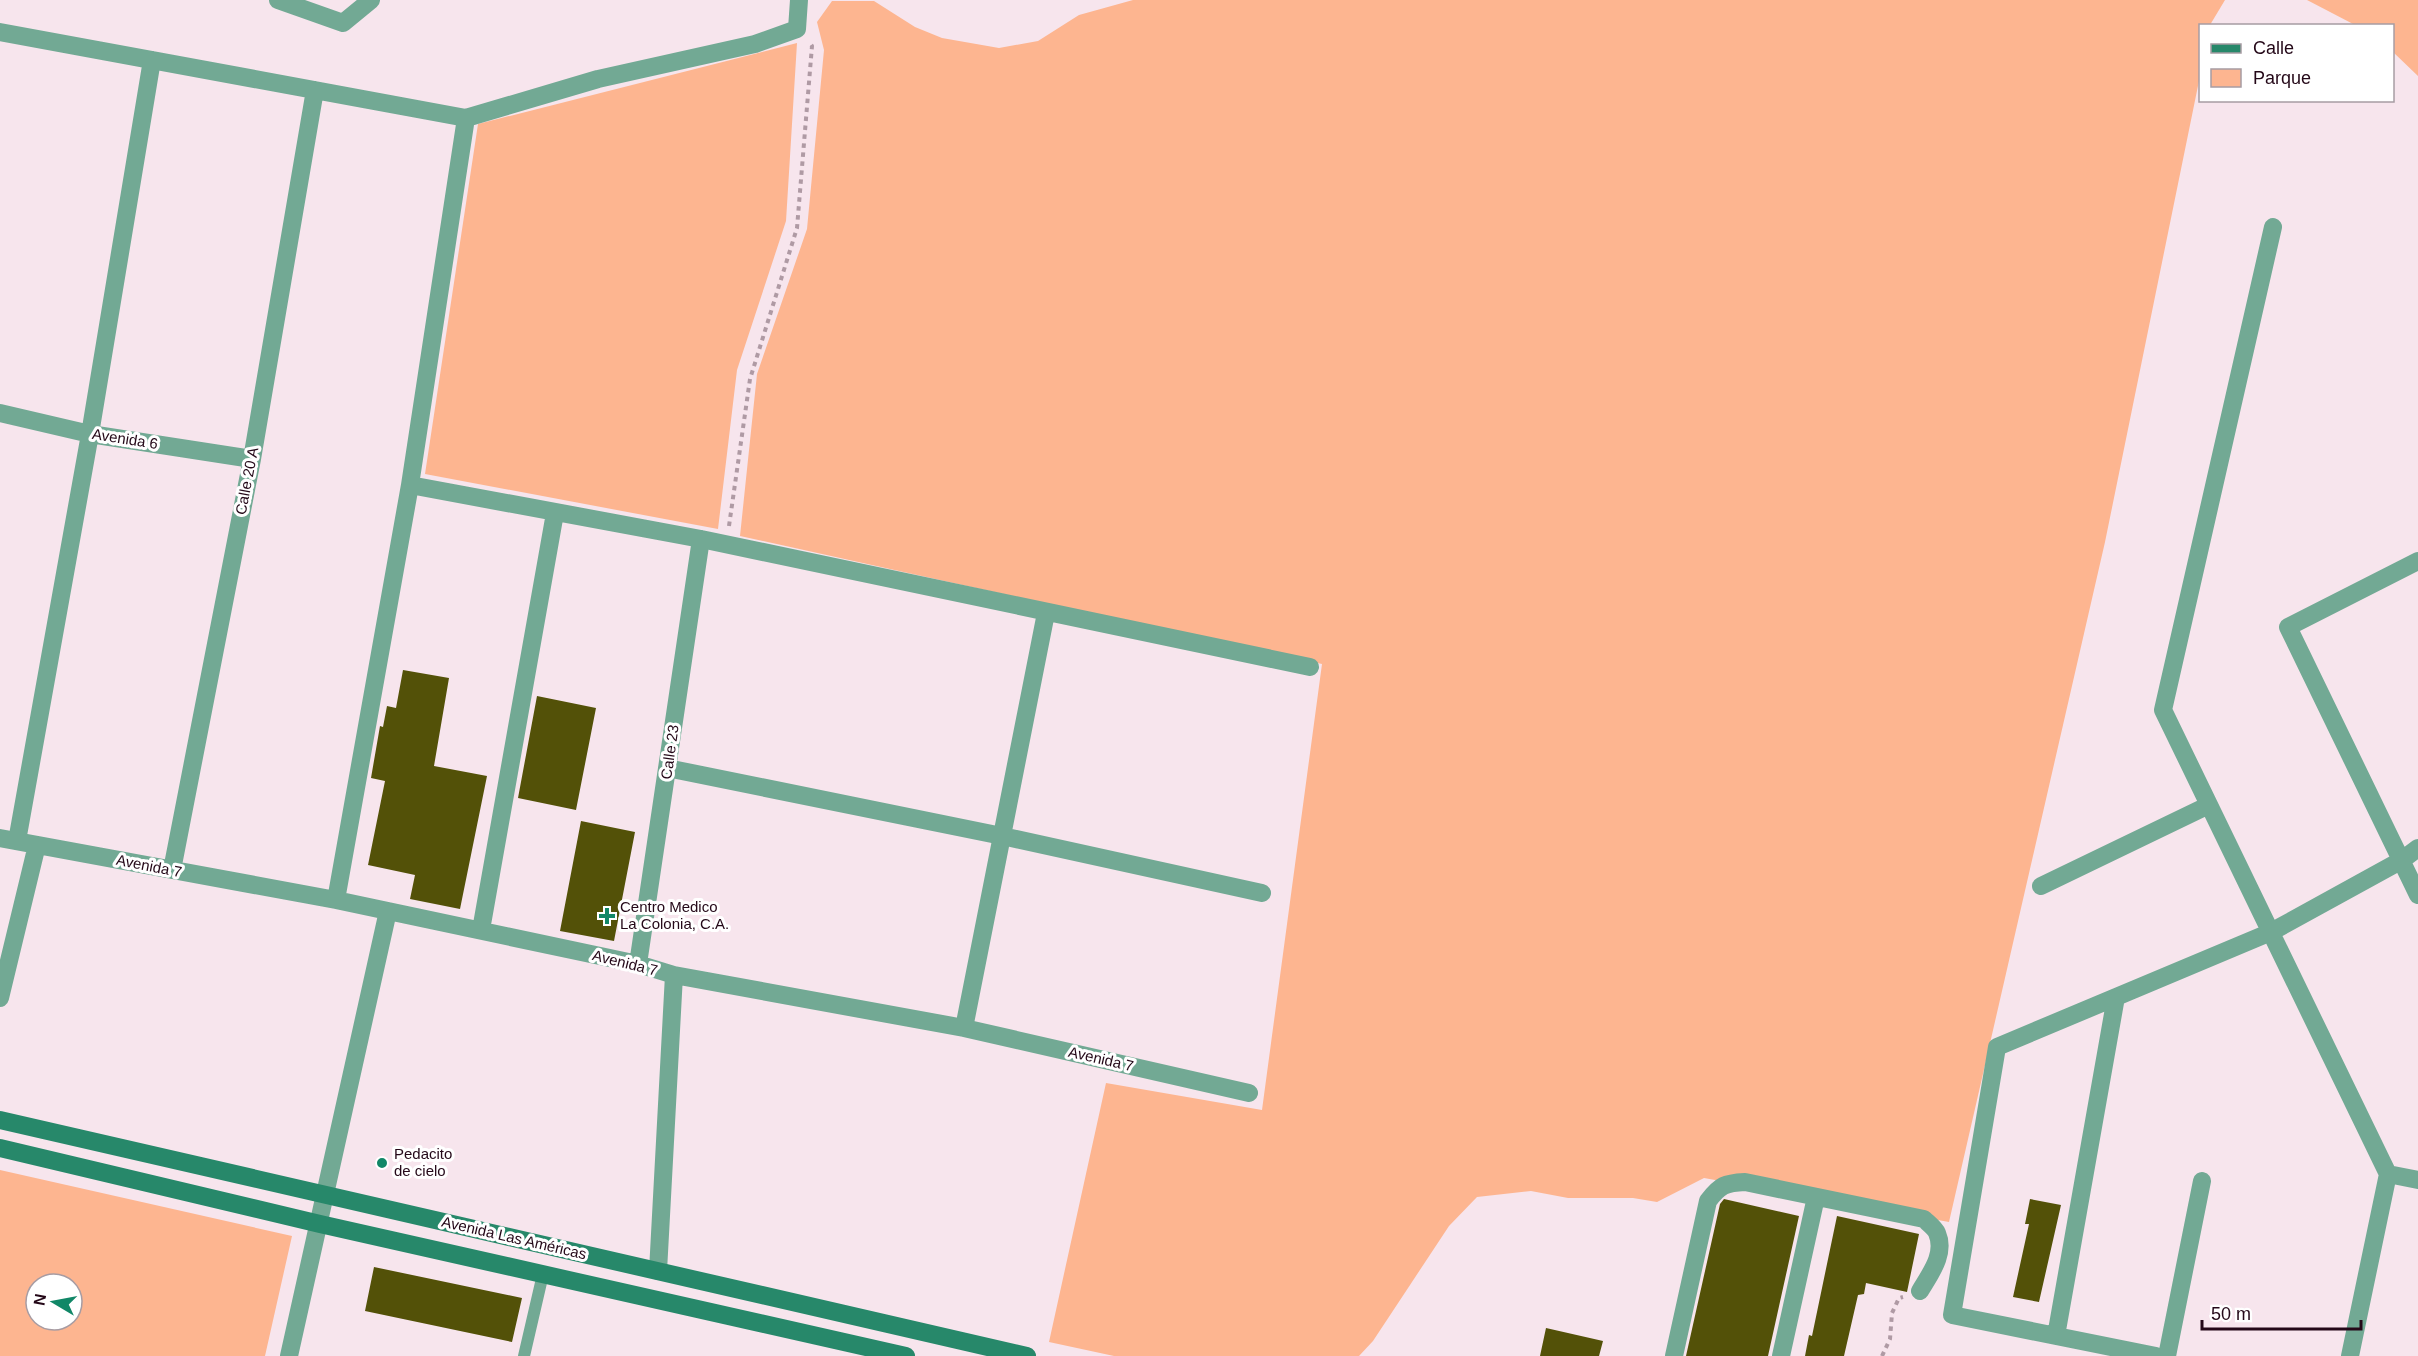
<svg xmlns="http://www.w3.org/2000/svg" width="2418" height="1356" viewBox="0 0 2418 1356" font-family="Helvetica,sans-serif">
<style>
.green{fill:#fdb590;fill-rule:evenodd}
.building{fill:#535108}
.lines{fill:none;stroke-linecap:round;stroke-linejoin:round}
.path{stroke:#af9aa4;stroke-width:4;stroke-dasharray:4.5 4.5;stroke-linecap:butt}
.lane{stroke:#72a994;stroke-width:12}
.street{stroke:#72a994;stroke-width:18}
.secondary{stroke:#27886a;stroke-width:18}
.poi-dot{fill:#118767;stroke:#fff;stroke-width:2}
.labels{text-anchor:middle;stroke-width:6;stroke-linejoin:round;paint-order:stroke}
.street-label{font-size:15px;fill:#240818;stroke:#fff}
.poi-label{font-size:15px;fill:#240818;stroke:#fff;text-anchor:start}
</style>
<rect width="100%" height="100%" fill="#f7e5ed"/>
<path class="green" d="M1133,0H2225L2210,25L2200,26V76L2105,542L1949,1222L1704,1178L1657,1202L1633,1198H1568L1531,1191L1477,1197L1449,1226L1373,1341L1359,1356H1114L1049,1342L1106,1083L1262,1110L1322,664L740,536L757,374L807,229L824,50L817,22L832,1H874L915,27L942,38L999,48L1038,41L1079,15Z
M2307,0H2418V76L2393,52L2392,26L2355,25Z
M797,43L786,221L737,370L718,529L425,474L478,124Z
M0,1170L292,1236L265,1356H0ZM36,1284H72V1320H36Z"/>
<path class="building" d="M403,670L449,678L434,766L487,776L460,909L410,899L415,875L368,865L385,781L371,778L380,726L383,727L387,706L396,708Z
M537,696L596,708L576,810L518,798Z
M581,821L635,832L614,941L560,931Z
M1724,1199L1799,1216L1768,1356H1686L1720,1204Z
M2030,1199L2061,1205L2039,1302L2013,1297L2029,1224H2025Z
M1837,1216L1919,1234L1907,1292L1866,1283L1864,1294L1858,1295L1844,1356H1805L1809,1335L1812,1336Z
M374,1267L522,1298L512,1342L365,1311Z
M1546,1328L1603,1341L1599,1356H1540Z"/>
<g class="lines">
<path class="path" d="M729,526L750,379L797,228L812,46L809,42
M1882,1356L1890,1339L1892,1313L1899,1298L1903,1297"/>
<path class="lane" d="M524,1356L543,1274"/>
<path class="street" d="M278,0L343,23L371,0
M0,32L466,118L598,79L755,44L797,29L799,0
M2273,227L2163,710L2388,1174L2350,1356
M0,413L90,434L252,459
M410,485L701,539L1310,667
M2418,561L2288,627L2418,895
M667,768L1002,836L1262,893
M0,838L336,900L638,964L674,975L964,1028L1249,1093
M17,841L90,434L152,60
M172,870L252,459L315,90
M2041,886L2209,805
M336,900L410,485L466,118
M481,930L555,513
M638,964L701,539
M0,998L37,845
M964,1028L1046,613
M2388,1174L2418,1180
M658,1271L674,975
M2056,1336L2116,997
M289,1356L388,911
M1674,1356L1708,1201C1720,1185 1725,1183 1745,1182L1924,1219C1928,1223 1935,1228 1937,1233C1946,1254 1930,1274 1920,1291
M1781,1356L1816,1197
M2156,1356L1952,1315L1997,1047L2271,932L2402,860L2418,848
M2167,1356L2202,1181"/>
<path class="secondary" d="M0,1120L1027,1356
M0,1148L320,1224L906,1356"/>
</g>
<g class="poi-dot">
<path d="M604 907h6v6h6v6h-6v6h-6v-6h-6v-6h6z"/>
<circle cx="382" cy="1163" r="6"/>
</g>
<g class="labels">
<g class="street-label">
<text transform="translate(125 439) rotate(9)" y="5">Avenida 6</text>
<text transform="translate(247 481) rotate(-79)" y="5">Calle 20 A</text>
<text transform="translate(670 752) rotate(-82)" y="5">Calle 23</text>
<text transform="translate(149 866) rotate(11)" y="5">Avenida 7</text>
<text transform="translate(625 963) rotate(14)" y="5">Avenida 7</text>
<text transform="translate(1101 1059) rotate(13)" y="5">Avenida 7</text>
<text transform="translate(514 1238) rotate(13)" y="5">Avenida Las Américas</text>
</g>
<g class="poi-label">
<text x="620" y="912">Centro Medico<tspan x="620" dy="17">La Colonia, C.A.</tspan></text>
<text x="394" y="1159">Pedacito<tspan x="394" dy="17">de cielo</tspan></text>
</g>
</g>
<rect x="2199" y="24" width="195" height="78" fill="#ffffff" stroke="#a79ca3" stroke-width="1.5"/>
<rect x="2211" y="44" width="30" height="9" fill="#27886a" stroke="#a79ca3" stroke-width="1.5"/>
<text x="2253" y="54" font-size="18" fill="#240818">Calle</text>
<rect x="2211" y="69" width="30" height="18" fill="#fdb590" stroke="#a79ca3" stroke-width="1.5"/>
<text x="2253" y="84" font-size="18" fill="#240818">Parque</text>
<g transform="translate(54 1302) rotate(280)"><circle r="28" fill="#ffffff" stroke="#a79ca3" stroke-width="1.5"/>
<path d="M0-4.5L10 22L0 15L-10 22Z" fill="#118767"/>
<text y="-9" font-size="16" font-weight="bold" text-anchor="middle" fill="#240818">N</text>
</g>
<path d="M2202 1320v9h159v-9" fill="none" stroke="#240818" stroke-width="3"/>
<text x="2211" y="1320" font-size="18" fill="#240818" stroke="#ffffff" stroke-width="4.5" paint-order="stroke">50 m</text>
</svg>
